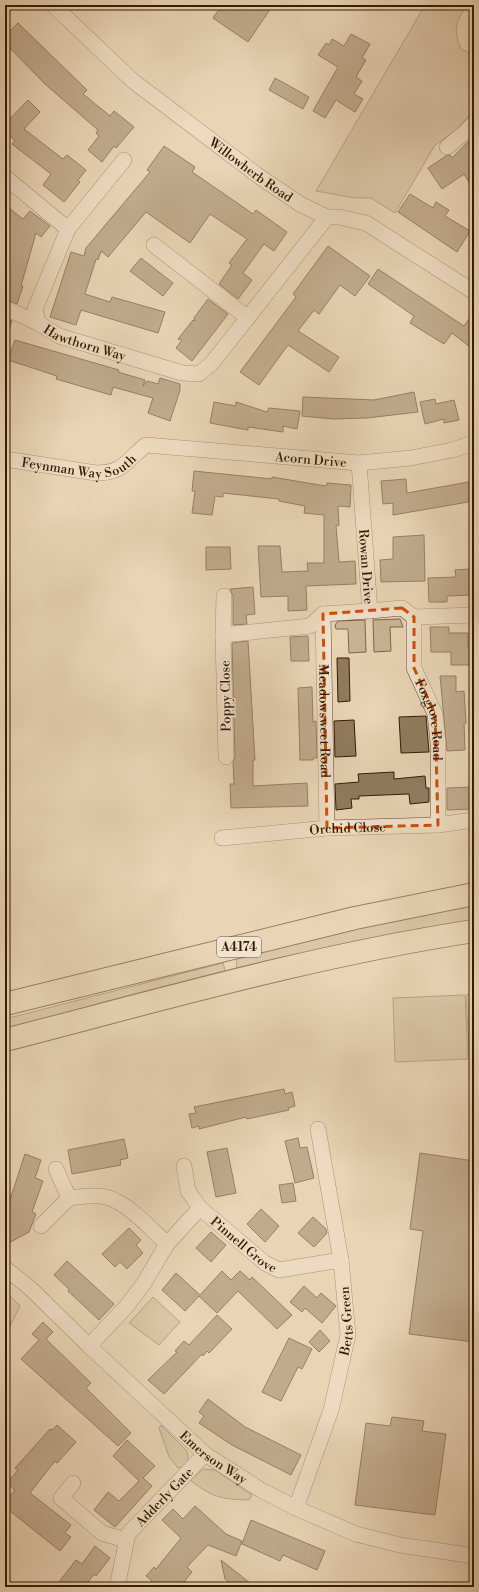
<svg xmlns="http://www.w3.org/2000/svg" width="479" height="1592" viewBox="0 0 479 1592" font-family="'Libre Bodoni',serif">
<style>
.green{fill:#cab596;stroke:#7e684c}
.building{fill:#917b5f;stroke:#321b01}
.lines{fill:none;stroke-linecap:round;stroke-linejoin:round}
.minor-casing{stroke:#60492e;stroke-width:16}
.trunk-casing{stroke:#321b01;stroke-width:24}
.minor{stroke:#f1e3cf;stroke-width:15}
.trunk{stroke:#e9d4b5;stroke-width:22}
.marked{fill:none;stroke:#cd500a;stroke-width:3;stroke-dasharray:8 5;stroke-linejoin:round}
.labels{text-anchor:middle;stroke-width:3;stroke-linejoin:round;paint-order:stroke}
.shield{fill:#f1e3cf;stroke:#6b573f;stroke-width:1}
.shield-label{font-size:12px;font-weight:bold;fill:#321b01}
.street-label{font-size:13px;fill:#321b01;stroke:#f1e3cf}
</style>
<rect width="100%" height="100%" fill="#e9d4b5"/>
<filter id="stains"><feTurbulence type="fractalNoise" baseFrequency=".005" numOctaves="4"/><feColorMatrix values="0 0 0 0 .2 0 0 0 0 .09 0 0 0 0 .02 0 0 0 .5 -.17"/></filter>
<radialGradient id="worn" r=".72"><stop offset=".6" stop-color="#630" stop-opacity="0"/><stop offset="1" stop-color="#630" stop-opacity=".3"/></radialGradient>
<path class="green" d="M425,5H468C455,21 453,30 461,49L474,55V104L469,116L455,131L435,145L395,213L371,198H355L316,191Z
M400,619L403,627H390L391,651L374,652L373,620Z
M365,620L366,652L349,653L348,629H336L335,625L338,621Z
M474,906V921L237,970L236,958C314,937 394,918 474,906Z
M223,963L226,974L5,1032V1019Z
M474,994V1068H470L466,995Z
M465,995L468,1059L395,1062L393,998Z
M5,1291L20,1306L11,1324L5,1340Z
M153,1297L180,1322L159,1345L129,1323Z
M161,1425L187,1451L188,1456L187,1466L178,1468L169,1457L159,1428Z
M203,1469L215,1470L252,1495L249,1500C221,1499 213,1498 190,1480Z"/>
<path class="building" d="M222,5H273L248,42L213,18Z
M18,23L87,90L83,94L110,116L114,111L134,127L116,148L114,146L102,162L88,150L99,136L96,133L98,130L45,84L5,43V36Z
M351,34L370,44L362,58L366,60L356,77L362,81L354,94L363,99L355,112L336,100L325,118L313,111L338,67L318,55L326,43L329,45L332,39L344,46Z
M275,78L309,97L303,109L269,90Z
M28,100L40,112L24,129L63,159L67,155L86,170L78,180L80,182L64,202L43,185L51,174L12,144L15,141L5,131V124Z
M474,136V190L464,174L442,189L428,168L446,156L450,155L452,158Z
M164,146L195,167L192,172L230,198L253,214L256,210L287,232L274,251L264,244L243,273L252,280L238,299L219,284L232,265L229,263L247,239L210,214L190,243L146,212L108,257L101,251L98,260L96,259L85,294L110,302L112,297L165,312L158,333L81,310L76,325L50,317L71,252L84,256L86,248L150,172L147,170Z
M410,194L433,208L436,202L449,210L445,216L470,231L457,252L398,212Z
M5,205L23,219L30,211L50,226L41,237L36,233L21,286H23L17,304L5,299Z
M328,246L370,276L355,296L340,285L319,314L314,310L298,331L339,357L329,372L288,345L259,385L240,372L296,297L293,294Z
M141,258L173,283L163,296L130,271Z
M378,269L464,326L474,312V350L452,333L444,344L410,323L414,316L368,284Z
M208,299L228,314L192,361L176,348L182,340L178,339L193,320L195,321L194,318Z
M5,318L12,321L8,333L5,332Z
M15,340L119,370L118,372L145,380L143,386L147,381L158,384L160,378L180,384V390L170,421L148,413L153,398L113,387L111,395L56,379L57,376L8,360Z
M414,392L418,412L367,418L333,419L302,416L303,397L374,400Z
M435,399L436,404L454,400L459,420L444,423V419L425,424L420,402Z
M214,402L236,406V402L267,412L269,408L300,411L297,429L283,426V432L248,427V430L210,423Z
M194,471L272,479V477L326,486L327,483L351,485L350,507L338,506L339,525L336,526L339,562L355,561L356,584L306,586L307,610L288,611V596L261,597L258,546H280L282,572L308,571L307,563H324V515L304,513L305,506L279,501V499L223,493V497L215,496L212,515L192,513L195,491H192Z
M406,479L407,493L474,481V501L393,515V503L383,504L381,481Z
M424,535L425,581L381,582L380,560L393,559V537Z
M206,547H230L231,569L206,570Z
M471,569L473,595L447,596V602H429L428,578L456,577L455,570Z
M253,587L255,614L246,615L247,624L233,625V596L230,589Z
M430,627H449V633H468V648H474V665H451V652H431Z
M308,636L309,661H291L290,637Z
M248,641L255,760H253V786L307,783L308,806L231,808L230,784H234L233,762L235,757L232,643Z
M337,658H349L350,701L338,702Z
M440,676H456V692L464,691L466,723H464L465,750L447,751Z
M312,687L313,722L316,721L317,758H313V760H300L298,688Z
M426,716L429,752L401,753L399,717Z
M354,720L356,756L335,757L334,721Z
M394,772V779L425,776L426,788H429V802L410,804L409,794L359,796V799H351L352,808L336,810L335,784L359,782L358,774Z
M471,787L472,809L447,810V788Z
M284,1089L285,1094L292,1092L295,1106L288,1108L289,1110L247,1119L246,1117L199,1129V1126L192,1128L189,1114L196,1113L194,1107Z
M298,1138L300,1148L307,1147L314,1178L295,1183L285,1141Z
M124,1139L128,1158L120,1160L121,1165L72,1174L68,1150Z
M227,1148L236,1193L216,1197L207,1152Z
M420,1153L474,1161V1342L409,1334L423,1231L410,1229Z
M25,1154L41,1160L35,1178L43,1181L32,1212L36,1214L29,1232L5,1245V1215Z
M293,1183L296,1201L282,1203L279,1185Z
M261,1209L279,1226L265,1242L247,1224Z
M313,1217L326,1229L327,1233L314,1247L298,1233Z
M129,1228L141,1240L136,1245L143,1253L127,1269L120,1262L115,1267L102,1254Z
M211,1232L226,1245L211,1262L196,1248Z
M67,1261L114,1304L99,1320L68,1291L69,1289L54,1275Z
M222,1271L231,1280L240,1271L250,1280L252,1277L292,1315L277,1329L238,1291L217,1313L199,1296L185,1311L162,1290L176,1273L200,1295Z
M304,1286L317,1298L321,1293L336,1306L322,1323L305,1308L302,1312L290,1302Z
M217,1315L232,1329L209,1353L207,1351L203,1356L202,1354L164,1394L148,1380L177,1352L175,1351L184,1341L189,1345Z
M43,1322L53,1332L46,1339L91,1383L86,1388L131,1433L118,1446L21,1359L39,1340L32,1334Z
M320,1330L330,1341L319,1352L309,1342Z
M289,1338L312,1349L302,1369L298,1367L281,1401L262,1392Z
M208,1399L245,1427L301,1455L291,1475L232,1445L199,1423L204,1416L199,1412Z
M392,1417L424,1421L422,1431L446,1434L435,1515L355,1505L366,1423L390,1426Z
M57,1425L76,1442L57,1463L55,1461L30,1493L71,1525L65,1533L71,1537L60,1551L5,1507V1502L15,1490L7,1483L18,1470L15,1468L50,1429L52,1430Z
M127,1440L155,1466L143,1478L152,1486L115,1527L94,1510L108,1492L119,1501L139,1481L113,1456Z
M195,1506L226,1534L242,1541L236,1556L208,1545L187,1567L192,1572L180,1587H147L152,1581L146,1576L154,1567L156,1569L181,1538L162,1520L173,1509L183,1519Z
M251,1520L325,1551L317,1570L283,1555L280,1561L242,1544Z
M95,1546L110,1558L96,1576L94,1574L84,1587H55L76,1560L82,1564Z
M221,1560L255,1587H236L225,1579Z"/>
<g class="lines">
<g class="minor-casing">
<g id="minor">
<path id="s1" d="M53,5L133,81L260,177L300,204L327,217H339L366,223L474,292"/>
<path d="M447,147L463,134L474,123"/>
<path id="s2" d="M124,160L68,229L35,309L38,323L59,336L182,373L199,374L212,363L327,217"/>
<path d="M5,177L68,229"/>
<path d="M154,245L248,318"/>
<path d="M5,308L38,323"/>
<path id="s3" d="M5,459L96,473C125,473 126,460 146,445L359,463L411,458L452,450L474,443"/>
<path id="s4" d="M359,463L370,611L402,608L414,617L474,615"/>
<path id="s5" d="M323,614L327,828"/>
<path id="s6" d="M414,617V668L435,714L438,743V825"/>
<path d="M223,635L224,596"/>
<path d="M226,757L223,635L310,626L323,614L370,611"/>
<path id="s7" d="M222,838L327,828L438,825L474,820"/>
<path d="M184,1166L188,1191L200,1208"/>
<path d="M56,1169L69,1198"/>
<path d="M41,1226L69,1198C81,1197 94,1194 106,1197C127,1202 151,1229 167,1244"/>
<path id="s8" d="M5,1268L30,1288L89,1346L205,1454L261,1490L296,1508L356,1534L400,1545L474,1556"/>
<path id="s9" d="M89,1346L126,1307L144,1283L167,1244L200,1208L265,1263L279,1270L341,1260"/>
<path d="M73,1483L61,1498L102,1533L125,1540"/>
<path id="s10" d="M296,1508L331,1410L348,1335L341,1260L318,1129"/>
<path id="s11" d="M117,1587L128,1534L205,1454"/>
</g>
</g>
<g class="trunk-casing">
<path id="trunk" d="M5,1004L355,918L474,894
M5,1040C160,1000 316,955 474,931"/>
</g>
<use href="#minor" class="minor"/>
<use href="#trunk" class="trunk"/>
</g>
<path d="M0 0H479V1592H0ZM402,608L414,617V668L435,714L438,825L327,828L323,614Z" fill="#e9d4b5" fill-opacity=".55" fill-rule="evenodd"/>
<path class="marked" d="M402,608L414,617V668L435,714L438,825L327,828L323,614Z"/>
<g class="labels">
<rect class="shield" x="217" y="937" width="44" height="20" rx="3"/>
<g class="shield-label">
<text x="239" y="951">A4174</text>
</g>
<g class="street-label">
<text dy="5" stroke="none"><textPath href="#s1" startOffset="258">Willowherb Road</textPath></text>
<text dy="5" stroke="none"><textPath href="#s2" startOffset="241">Hawthorn Way</textPath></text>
<text dy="5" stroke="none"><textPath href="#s3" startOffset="76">Feynman Way South</textPath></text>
<text dy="5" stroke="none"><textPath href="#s3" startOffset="317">Acorn Drive</textPath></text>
<text dy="5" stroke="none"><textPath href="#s4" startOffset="104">Rowan Drive</textPath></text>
<text transform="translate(225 696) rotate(-91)" y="5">Poppy Close</text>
<text dy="5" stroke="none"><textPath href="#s5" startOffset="107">Meadowsweet Road</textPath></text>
<text dy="5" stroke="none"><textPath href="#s6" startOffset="106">Foxglove Road</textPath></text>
<text dy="5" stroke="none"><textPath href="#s7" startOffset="126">Orchid Close</textPath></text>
<text dy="5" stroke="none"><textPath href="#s9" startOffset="235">Pinnell Grove</textPath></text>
<text dy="5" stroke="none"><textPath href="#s10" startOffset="195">Betts Green</textPath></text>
<text dy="5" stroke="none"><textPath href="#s8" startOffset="282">Emerson Way</textPath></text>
<text dy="5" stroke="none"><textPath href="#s11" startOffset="106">Adderly Gate</textPath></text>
</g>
</g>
<rect width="479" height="1592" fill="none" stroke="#e9d4b5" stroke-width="20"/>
<rect x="6" y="6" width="467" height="1580" fill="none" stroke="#321b01" stroke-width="2"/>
<rect x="10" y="10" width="459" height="1572" fill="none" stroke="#321b01"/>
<rect width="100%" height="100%" filter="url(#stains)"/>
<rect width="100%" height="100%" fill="url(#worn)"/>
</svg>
